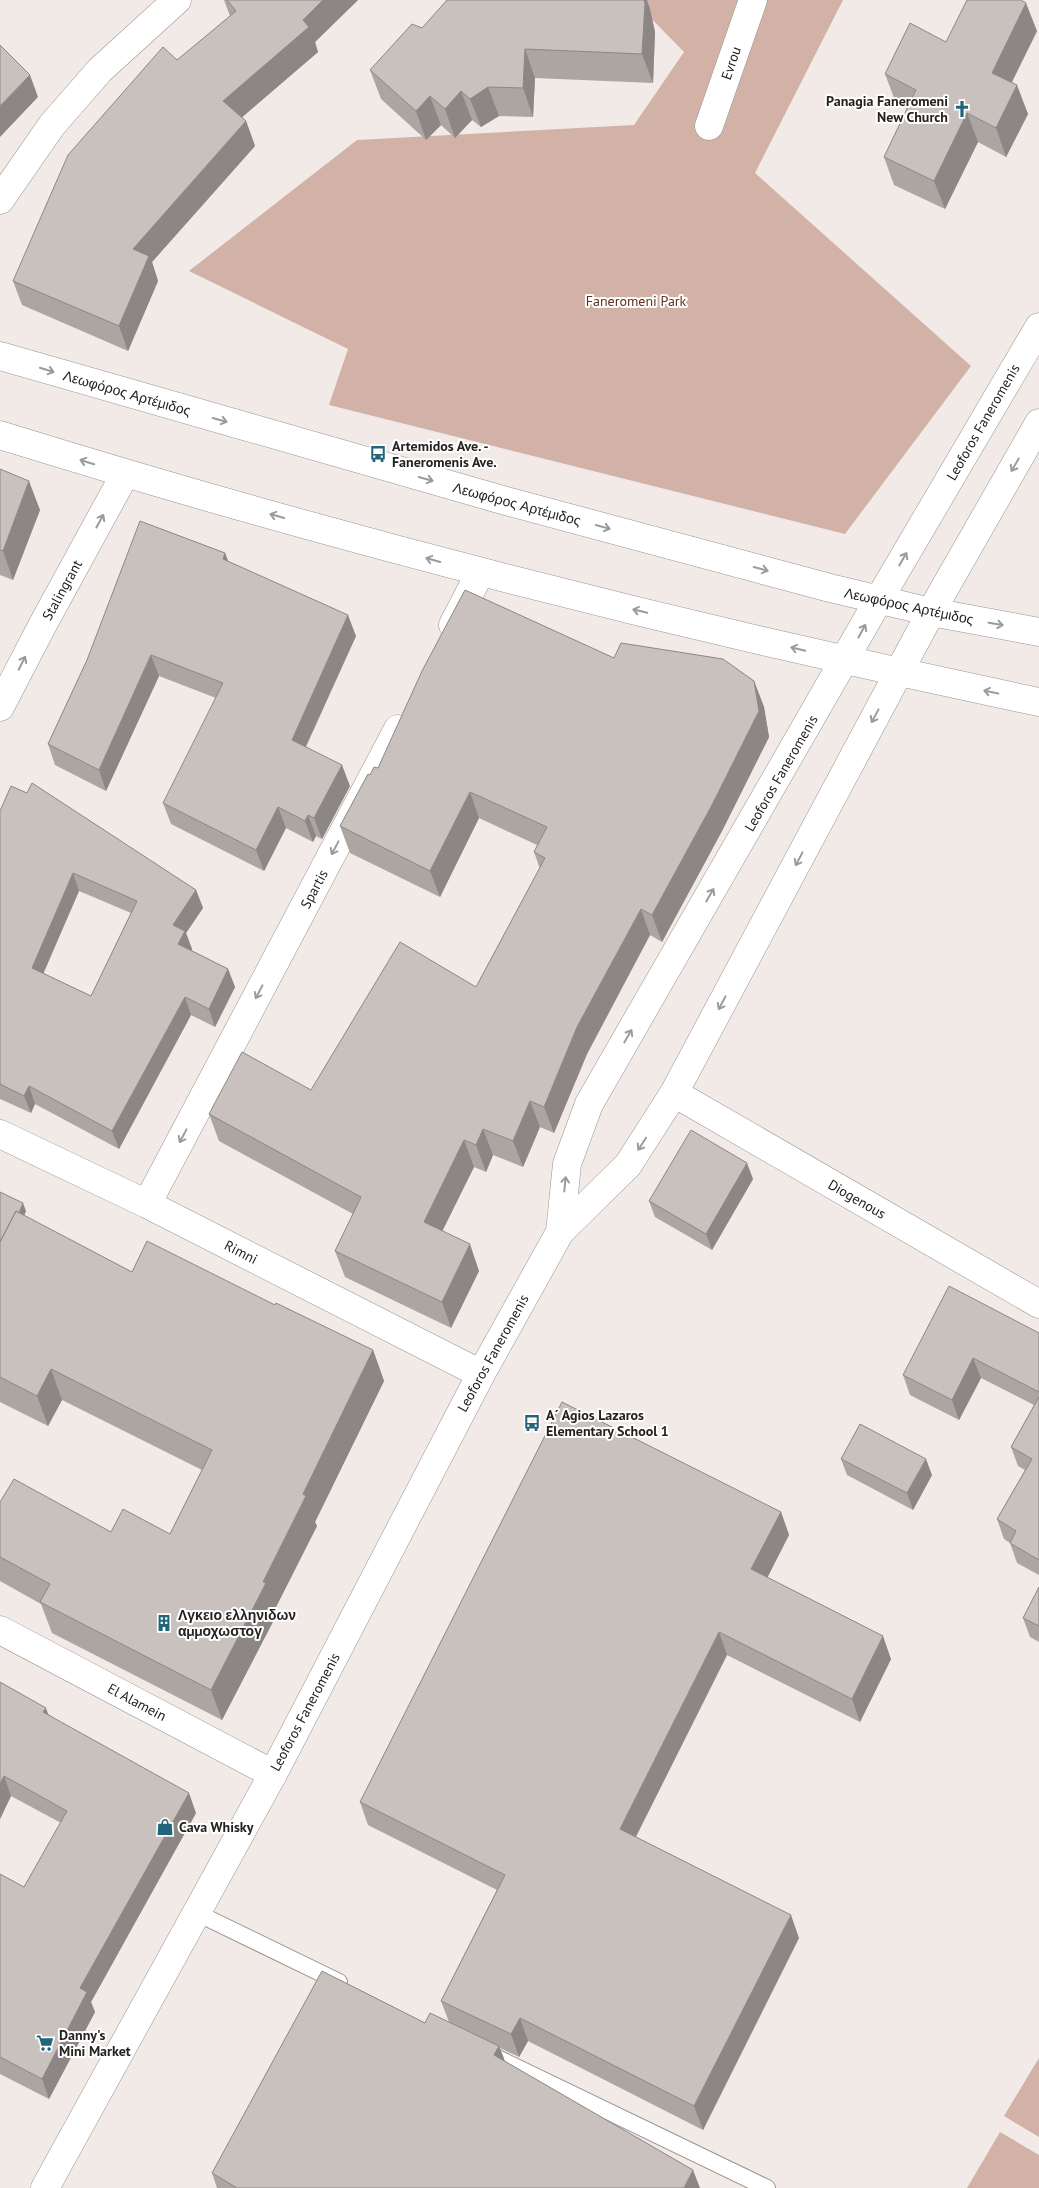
<svg xmlns="http://www.w3.org/2000/svg" width="1039" height="2188" viewBox="0 0 1039 2188" font-family="'PT Sans',sans-serif">
<style>
.green{fill:#d2b2a6}
.lines{fill:none;stroke-linecap:round;stroke-linejoin:round}
.lane-casing{stroke:#9a9390;stroke-width:18}
.street-casing{stroke:#9a9390;stroke-width:29}
.secondary-casing{stroke:#9a9390;stroke-width:29}
.primary-casing{stroke:#9a9390;stroke-width:29}
.lane{stroke:#fff;stroke-width:16}
.street{stroke:#fff;stroke-width:28}
.secondary{stroke:#fff;stroke-width:28}
.primary{stroke:#fff;stroke-width:28}
.wall{fill:#aca6a3;fill-rule:evenodd}
.shaded-wall{fill:#8c8785}
.building{fill:#c8c1be;stroke:#8c8785;fill-rule:evenodd}
.oneway{stroke:#9c9b9b}
.labels{text-anchor:middle;stroke-width:4;stroke-linejoin:round;paint-order:stroke}
.street-label{font-size:14px;fill:#242120;stroke:#fff}
.poi-label{font-size:14px;font-weight:bold;fill:#242120;stroke:#fff;text-anchor:start}
.park-label{font-size:14px;fill:#5f2e1b;stroke:#fff}
</style>
<rect width="100%" height="100%" fill="#f2eae7"/>
<path class="green" d="M633,0H843L755,173L971,366L845,534L329,405L348,349L189,271L357,140L634,125L684,52Z
M1039,2058V2137L1004,2116Z
M1000,2132L1039,2155V2188H967Z"/>
<g class="lines">
<g class="lane-casing">
<path id="lane" d="M197,1913L339,1982
M487,2053L767,2188"/>
</g>
<g class="street-casing">
<path id="street" d="M709,126L753,0
M0,200L52,125L100,70L177,0
M453,625L480,573
M0,707L42,626L125,474
M0,1134L147,1204L481,1374
M147,1204L398,729
M0,1630L273,1774"/>
</g>
<g class="secondary-casing">
<path id="secondary" d="M674,1093L1039,1304
M560,1232L567,1164L589,1104L878,601L1039,327
M45,2188L273,1774L481,1374L560,1232L628,1165L674,1093L931,612L1039,423"/>
</g>
<g class="primary-casing">
<path id="primary" d="M0,356L506,501L830,588L931,612L1039,632
M0,435C342,541 688,629 1039,702"/>
</g>
<use href="#lane" class="lane"/>
<use href="#street" class="street"/>
<use href="#secondary" class="secondary"/>
<use href="#primary" class="primary"/>
</g>
<path class="wall" d="M224,0H358L315,42L318,52L242,117L246,121L255,146L152,262L158,281L128,351L22,305L13,281L230,16Z
M650,9L655,32L653,83L535,78L533,117L499,116L481,127L472,120L455,138L441,125L426,140L381,99L370,70L422,28Z
M1037,31L1012,82L1028,114L1006,157L978,142L945,209L894,185L884,157L907,109L896,103L885,74L946,42Z
M0,469L40,510L13,580L0,575Z
M225,553L228,561L356,636L306,747L350,786L322,839L316,836L313,842L286,828L264,871L171,824L163,803L216,698L159,676L106,791L55,765L48,744L87,660Z
M614,658L754,681L764,707L769,737L722,831L662,942L650,935L587,1054L554,1133L540,1127L523,1167L493,1155L486,1172L474,1167L442,1231L479,1271L451,1328L345,1277L335,1251L353,1214L219,1141L209,1114L311,1090L476,987L540,869L534,852L537,845L479,818L440,897L350,853L340,826L370,775L378,768Z
M0,811L196,890L203,908L186,933L192,949L191,950L228,969L235,987L215,1027L191,1015L119,1149L35,1104L31,1113L0,1099ZM79,891L131,913L91,996L43,973Z
M753,1179L712,1250L655,1217L649,1201Z
M0,1192L26,1211L24,1216L132,1272L275,1305L373,1350L384,1381L315,1522L317,1526L275,1609L277,1614L222,1720L52,1633L41,1604L0,1581V1502L111,1532L170,1534L202,1470L62,1400L48,1426L0,1402Z
M1039,1333V1575L1017,1563L1010,1543L1004,1539L997,1519L1025,1470L1018,1466L1011,1447L1034,1405L981,1378L959,1420L910,1395L903,1375Z
M841,1459L932,1475L913,1510L847,1475Z
M781,1512L789,1535L767,1578L891,1659L860,1722L727,1655L636,1837L799,1938L703,2130L528,2041L519,2057L500,2048L505,2061L700,2188H217L212,2173L425,2023L449,2022L441,2001L497,1890L368,1825L360,1802Z
M1039,1587V1642L1030,1637L1023,1618Z
M0,1682L196,1813L91,2002L95,2012L49,2099L0,2074V1874L24,1887L61,1823L11,1796L0,1819Z"/>
<path class="shaded-wall" d="M323,0H358L315,42L318,52L232,126L223,101Z
M644,0H647L650,9L655,32L653,83L642,54Z
M1026,3L1037,31L1002,102L992,73Z
M525,49L535,78L533,117L523,88Z
M30,75L38,97L0,137V106Z
M1017,85L1028,114L1006,157L996,128Z
M488,87L499,116L481,127L470,99Z
M461,91L472,120L455,138L445,109Z
M430,96L441,125L426,140L416,111Z
M967,113L978,142L945,209L934,181Z
M246,121L255,146L152,262L158,281L128,351L119,326L133,249Z
M29,481L40,510L13,580L3,551Z
M225,553L233,574L223,559Z
M348,615L356,636L299,761L292,740Z
M151,655L159,676L106,791L99,770Z
M754,681L764,707L769,737L722,831L662,942L652,915Z
M342,765L350,786L322,839L314,818Z
M470,792L479,818L440,897L430,871Z
M278,807L286,828L264,871L256,850Z
M308,815L316,836L313,842L305,821Z
M73,873L79,891L38,986L32,968Z
M196,890L203,908L186,933L192,949L185,962L173,925Z
M641,909L650,935L587,1054L554,1133L544,1107L577,1027Z
M228,969L235,987L215,1027L209,1009Z
M185,997L191,1015L119,1149L112,1131Z
M29,1086L35,1104L31,1113L24,1096Z
M530,1101L540,1127L523,1167L513,1141Z
M483,1129L493,1155L486,1172L476,1145Z
M464,1140L474,1167L434,1248L424,1222Z
M747,1163L753,1179L712,1250L706,1234Z
M23,1203L26,1211L3,1260L0,1252Z
M470,1244L479,1271L451,1328L442,1302Z
M373,1350L384,1381L315,1522L317,1526L275,1609L277,1614L222,1720L211,1690L263,1582L303,1494Z
M973,1358L981,1378L959,1420L952,1400Z
M51,1369L62,1400L48,1426L37,1396Z
M926,1459L932,1475L913,1510L907,1493Z
M781,1512L789,1535L760,1592L751,1569Z
M719,1632L727,1655L628,1852L620,1829Z
M883,1636L891,1659L860,1722L852,1699Z
M46,1708L53,1728L43,1712Z
M4,1776L11,1796L0,1819V1784Z
M189,1793L196,1813L91,2002L95,2012L49,2099L42,2079L80,1988Z
M791,1915L799,1938L703,2130L694,2106Z
M520,2018L528,2041L519,2057L511,2034Z
M499,2046L510,2075L494,2055Z
M693,2170L700,2188H684Z"/>
<path class="building" d="M227,0H323L303,20L309,27L223,101L246,121L133,249L149,256L119,326L13,281L68,155L163,47L177,60L236,11Z
M447,0H644L645,3L642,54L525,49L523,88L488,87L470,99L461,91L445,109L430,96L416,111L370,70L412,24L422,28Z
M967,0H1021L1026,3L992,73L1017,85L996,128L967,113L934,181L884,157L916,90L885,74L910,23L946,42Z
M0,45L30,75L0,106Z
M0,469L29,481L3,551L0,550Z
M140,521L225,553L223,559L348,615L292,740L342,765L314,818L308,815L305,821L278,807L256,850L163,803L223,683L151,655L99,770L48,744L87,660Z
M465,590L614,658L621,643L723,659L754,681L759,711L712,805L652,915L641,909L577,1027L544,1107L530,1101L513,1141L483,1129L476,1145L464,1140L424,1222L470,1244L442,1302L335,1251L361,1197L209,1114L242,1052L311,1090L400,942L476,987L545,858L534,852L547,827L470,792L430,871L340,826L368,774L370,775L374,767L378,768L422,671Z
M32,783L196,890L173,925L185,931L178,944L228,969L209,1009L185,997L112,1131L29,1086L24,1096L0,1084V811L11,786L27,793ZM73,873L137,901L91,996L32,968Z
M691,1130L747,1163L706,1234L649,1201Z
M0,1192L23,1203L19,1213L16,1211L0,1242Z
M16,1211L132,1272L147,1241L275,1305L276,1303L373,1350L303,1494L306,1496L263,1582L266,1583L211,1690L40,1602L50,1584L0,1557V1502L14,1479L111,1532L123,1509L170,1534L212,1450L51,1369L37,1396L0,1377V1242Z
M949,1286L1039,1333V1392L973,1358L952,1400L903,1375Z
M1039,1397V1560L1010,1543L1016,1531L997,1519L1032,1459L1011,1447Z
M562,1402L781,1512L751,1569L883,1636L852,1699L719,1632L620,1829L791,1915L694,2106L520,2018L511,2034L441,2001L505,1875L360,1802Z
M860,1424L926,1459L907,1493L841,1459Z
M1039,1587V1626L1023,1618Z
M0,1682L46,1708L43,1712L189,1793L80,1988L87,1992L42,2079L0,2057V1874L24,1887L67,1811L4,1776L0,1784Z
M322,1971L425,2023L430,2013L499,2046L494,2055L693,2170L684,2188H237L212,2173Z"/>
<defs><path id="oneway-shaft" d="M-6 0H5M1.5-3L5.5 0L1.5 3" fill="none" stroke-width="1.6" stroke-linecap="round" stroke-linejoin="round" transform="scale(1.25)"/></defs>
<g class="oneway">
<use href="#oneway-shaft" transform="translate(47 370) rotate(17)"/>
<use href="#oneway-shaft" transform="translate(220 420) rotate(16)"/>
<use href="#oneway-shaft" transform="translate(87 462) rotate(-163)"/>
<use href="#oneway-shaft" transform="translate(1015 465) rotate(120)"/>
<use href="#oneway-shaft" transform="translate(426 479) rotate(16)"/>
<use href="#oneway-shaft" transform="translate(277 516) rotate(-164)"/>
<use href="#oneway-shaft" transform="translate(100 521) rotate(-61)"/>
<use href="#oneway-shaft" transform="translate(603 527) rotate(15)"/>
<use href="#oneway-shaft" transform="translate(903 559) rotate(-60)"/>
<use href="#oneway-shaft" transform="translate(433 560) rotate(-164)"/>
<use href="#oneway-shaft" transform="translate(761 569) rotate(15)"/>
<use href="#oneway-shaft" transform="translate(640 611) rotate(-167)"/>
<use href="#oneway-shaft" transform="translate(996 624) rotate(10)"/>
<use href="#oneway-shaft" transform="translate(862 631) rotate(-61)"/>
<use href="#oneway-shaft" transform="translate(798 649) rotate(-166)"/>
<use href="#oneway-shaft" transform="translate(22 663) rotate(-63)"/>
<use href="#oneway-shaft" transform="translate(991 692) rotate(-168)"/>
<use href="#oneway-shaft" transform="translate(875 716) rotate(118)"/>
<use href="#oneway-shaft" transform="translate(335 848) rotate(118)"/>
<use href="#oneway-shaft" transform="translate(799 859) rotate(118)"/>
<use href="#oneway-shaft" transform="translate(710 895) rotate(-60)"/>
<use href="#oneway-shaft" transform="translate(259 992) rotate(118)"/>
<use href="#oneway-shaft" transform="translate(722 1003) rotate(118)"/>
<use href="#oneway-shaft" transform="translate(628 1036) rotate(-60)"/>
<use href="#oneway-shaft" transform="translate(183 1136) rotate(118)"/>
<use href="#oneway-shaft" transform="translate(642 1144) rotate(123)"/>
<use href="#oneway-shaft" transform="translate(565 1184) rotate(-84)"/>
</g>
<defs>
<g id="church-bare" transform="scale(1.35)"><path d="M-1.2-6h2.4v3.5h3.3v2.4h-3.3V6h-2.4V-.1h-3.3v-2.4h3.3Z" fill="#226478" stroke="#fff" stroke-width="2.5" paint-order="stroke"/></g>
<g id="bus-bare" transform="scale(1.35)"><path d="M-5-6H5V4H4V6H2V4H-2V6H-4V4H-5ZM-3.5-4V0h7V-4ZM-3.5 1.2v1.5H-2V1.2ZM2 1.2v1.5H3.5V1.2Z" fill="#226478" stroke="#fff" stroke-width="2.5" paint-order="stroke"/></g>
<g id="building-bare" transform="scale(1.35)"><path d="M-4-6H4V6H1V3H-1V6H-4ZM-2.5-4.3h1.7v1.8h-1.7ZM.8-4.3h1.7v1.8H.8ZM-2.5-1h1.7V.8h-1.7ZM.8-1h1.7V.8H.8Z" fill="#226478" stroke="#fff" stroke-width="2.5" paint-order="stroke"/></g>
<g id="shop-bare" transform="scale(1.35)"><path d="M-5-2.5h2.3a2.7 3.5 0 0 1 5.4 0H5L5.5 6h-11ZM-1.5-2.5h3a1.5 2.3 0 0 0-3 0Z" fill="#226478" stroke="#fff" stroke-width="2.5" paint-order="stroke"/></g>
<g id="supermarket-bare" transform="scale(1.35)"><path d="M-6-5.5h2.5l.6 2H6L4.5 2H-2.5L-4.4-4H-6ZM-1.5 3.2a1.3 1.3 0 1 0 .1 0ZM3 3.2a1.3 1.3 0 1 0 .1 0Z" fill="#226478" stroke="#fff" stroke-width="2.5" paint-order="stroke"/></g>
</defs>
<g fill-rule="evenodd">
<use href="#church-bare" x="962" y="109"/>
<use href="#bus-bare" x="378" y="454"/>
<use href="#bus-bare" x="532" y="1423"/>
<use href="#building-bare" x="164" y="1623"/>
<use href="#shop-bare" x="165" y="1827"/>
<use href="#supermarket-bare" x="45" y="2043"/>
</g>
<g class="labels">
<g class="street-label">
<text transform="translate(731 63) rotate(-71)" y="5">Evrou</text>
<text transform="translate(127 393) rotate(16)" y="5">Λεωφόρος Αρτέμιδος</text>
<text transform="translate(983 422) rotate(-60)" y="5">Leoforos Faneromenis</text>
<text transform="translate(517 504) rotate(15)" y="5">Λεωφόρος Αρτέμιδος</text>
<text transform="translate(62 590) rotate(-61)" y="5">Stalingrant</text>
<text transform="translate(909 606) rotate(12)" y="5">Λεωφόρος Αρτέμιδος</text>
<text transform="translate(781 773) rotate(-60)" y="5">Leoforos Faneromenis</text>
<text transform="translate(314 889) rotate(-62)" y="5">Spartis</text>
<text transform="translate(857 1199) rotate(30)" y="5">Diogenous</text>
<text transform="translate(241 1252) rotate(27)" y="5">Rimni</text>
<text transform="translate(493 1353) rotate(-61)" y="5">Leoforos Faneromenis</text>
<text transform="translate(137 1702) rotate(28)" y="5">El Alamein</text>
<text transform="translate(305 1712) rotate(-62)" y="5">Leoforos Faneromenis</text>
</g>
<g class="poi-label">
<text x="948" y="106" text-anchor="end">Panagia Faneromeni<tspan x="948" dy="16">New Church</tspan></text>
<text x="392" y="451">Artemidos Ave. -<tspan x="392" dy="16">Faneromenis Ave.</tspan></text>
<text x="546" y="1420">A´ Agios Lazaros<tspan x="546" dy="16">Elementary School 1</tspan></text>
<text x="178" y="1620">Λγκειο ελληνιδων<tspan x="178" dy="16">αμμοχωστογ</tspan></text>
<text x="179" y="1832">Cava Whisky</text>
<text x="59" y="2040">Danny's<tspan x="59" dy="16">Mini Market</tspan></text>
</g>
<g class="park-label">
<text x="636" y="306">Faneromeni Park</text>
</g>
</g>
</svg>
